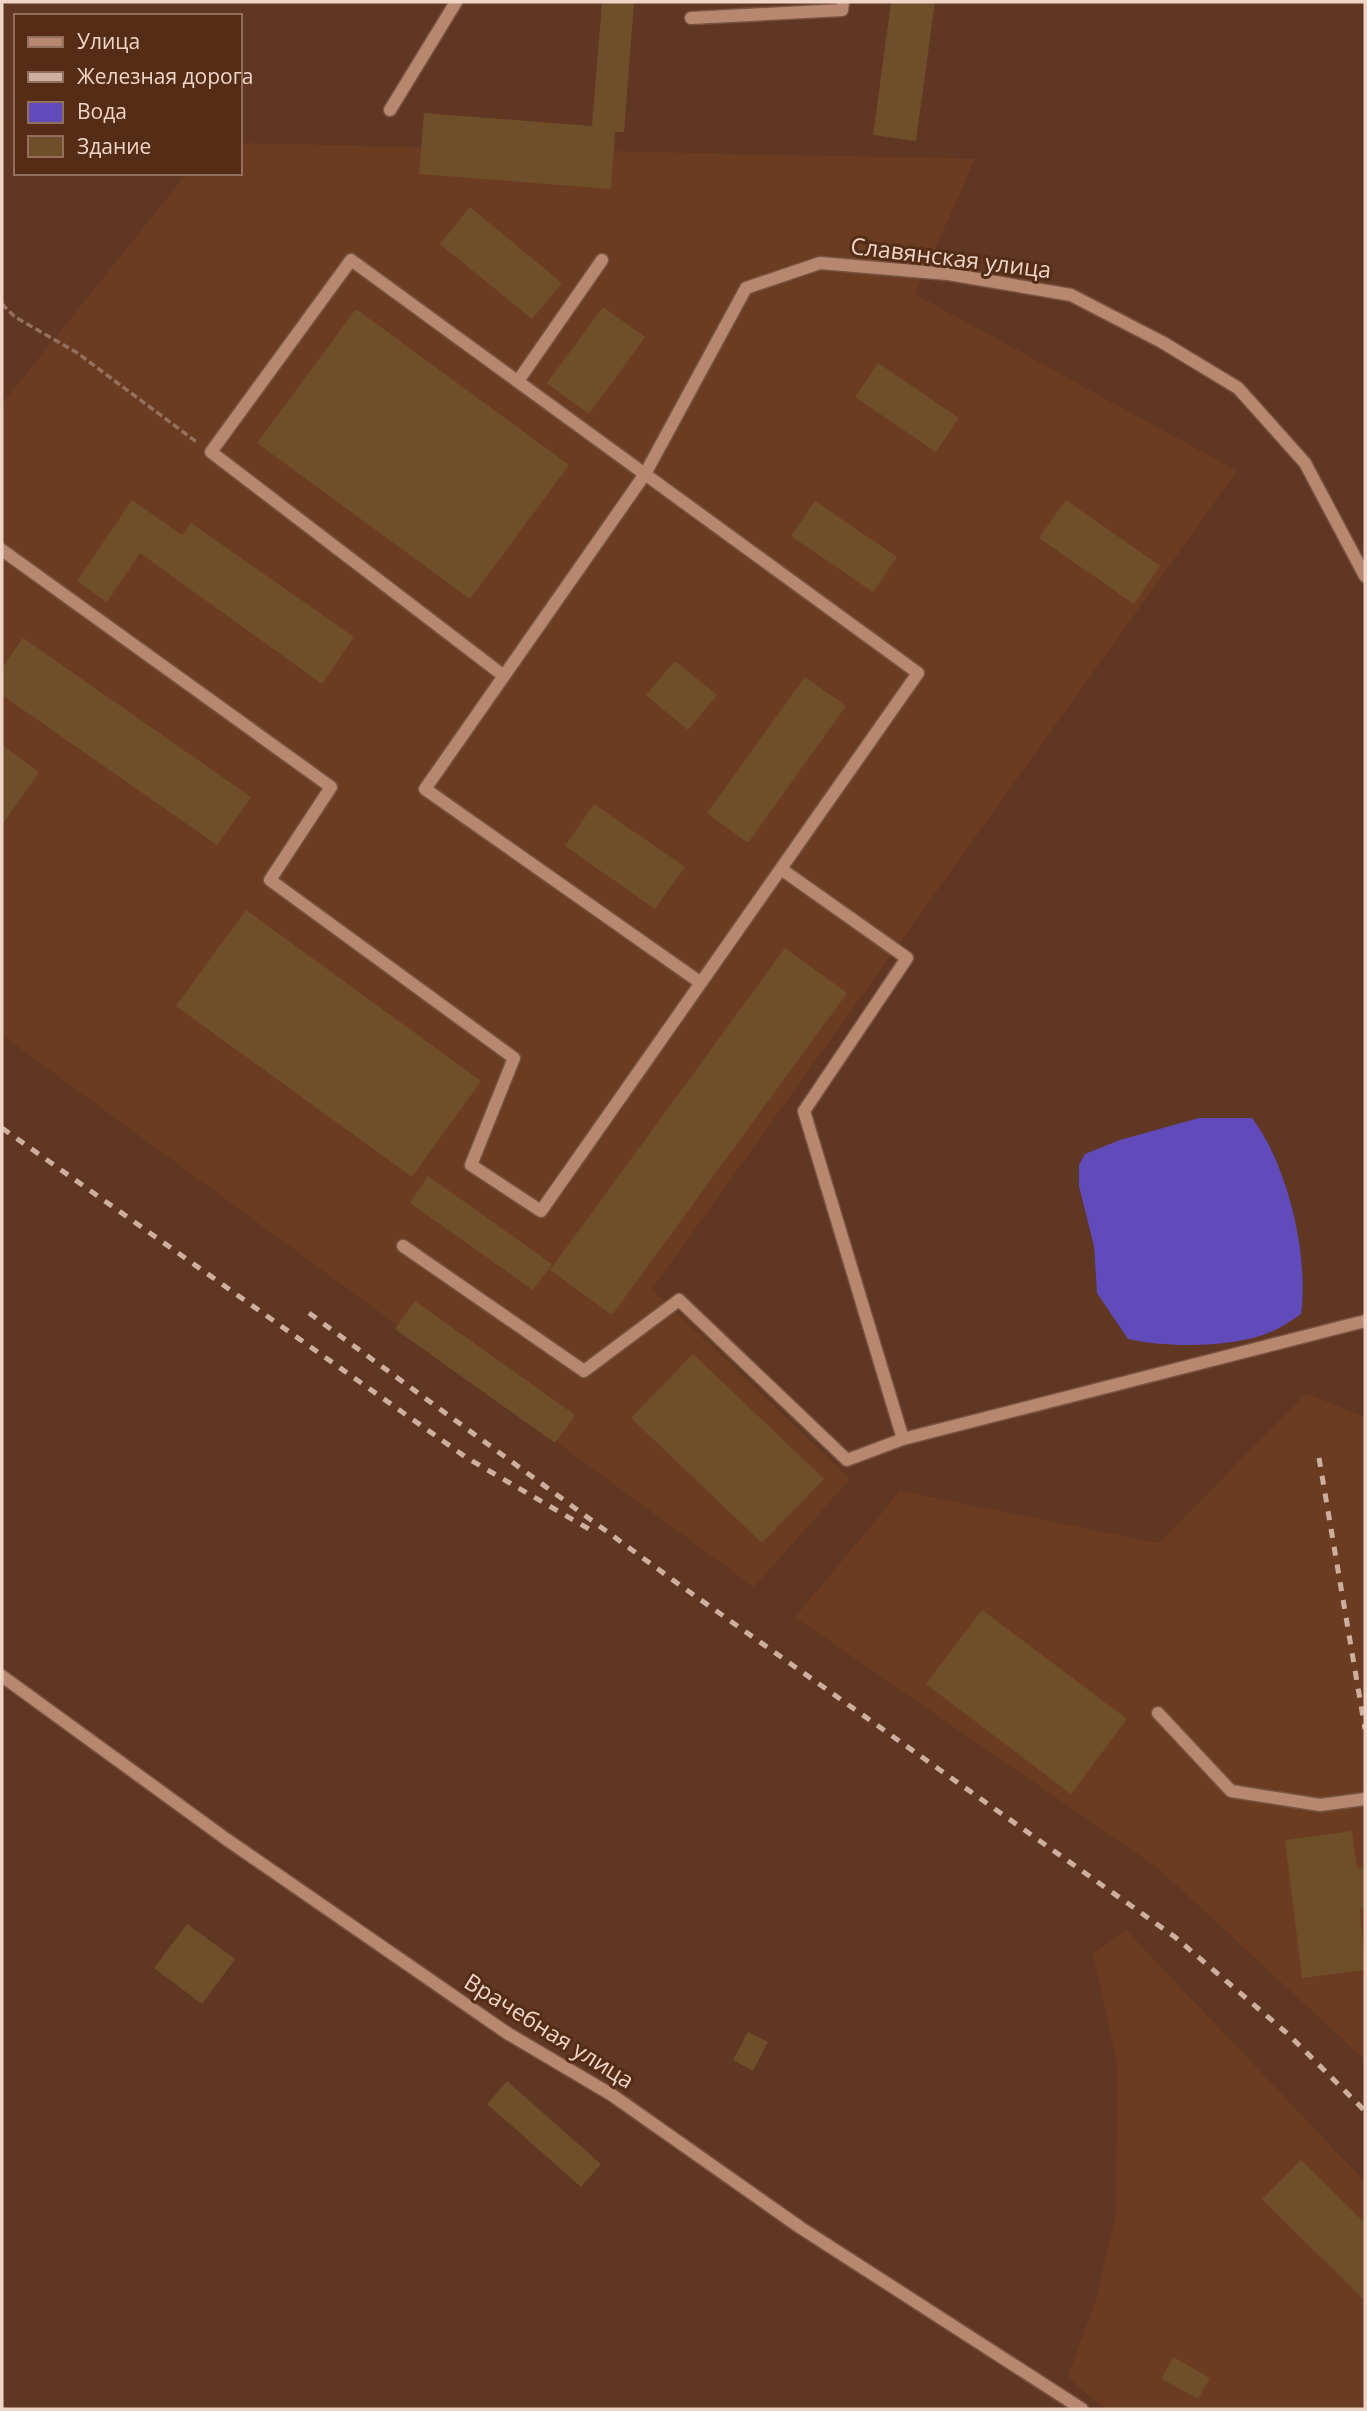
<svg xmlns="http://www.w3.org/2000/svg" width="1367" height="2411" viewBox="0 0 1367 2411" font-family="'Open Sans',sans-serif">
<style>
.built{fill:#6c3c22}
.water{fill:#614bba}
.building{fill:#6f4f2a}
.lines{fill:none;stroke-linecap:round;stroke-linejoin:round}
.minor-casing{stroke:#775441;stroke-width:15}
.path{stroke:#94715e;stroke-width:3.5;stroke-dasharray:7 3.5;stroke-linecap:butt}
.minor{stroke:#b78770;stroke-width:12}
.rail{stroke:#cdafa0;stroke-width:5;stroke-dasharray:9 9;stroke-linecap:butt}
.labels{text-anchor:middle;stroke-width:6;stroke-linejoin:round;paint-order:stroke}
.street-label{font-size:23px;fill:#efd5c8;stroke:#552d17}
</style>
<rect width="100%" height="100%" fill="#603722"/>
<path class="built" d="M240,143L975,159L915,294L1237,471L652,1289L850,1479L754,1587L2,1035V404L187,173H240Z
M1306,1393L1365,1417V2060L1159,1869L795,1617L900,1491L1159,1543Z
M1126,1930L1365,2182V2409H1105L1068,2377L1096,2299L1116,2213L1117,2063L1093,1954Z"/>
<path class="water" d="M1199,1118H1252C1288,1165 1309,1256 1301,1314C1292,1320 1283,1327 1273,1331C1236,1348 1167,1348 1128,1339L1097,1293L1094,1246L1079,1186V1165L1085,1154L1120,1140Z"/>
<path class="building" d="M602,2H634L624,132H615L611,189L419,174L424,113L592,126Z
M891,2H935L916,141L873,135Z
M470,207L562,283L532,319L440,244Z
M603,307L645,337L589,414L547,383Z
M356,309L569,465L470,599L257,443Z
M878,363L959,418L936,452L855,397Z
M132,500L182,535L191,523L354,637L322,684L140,553L107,602L77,581Z
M1066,500L1160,566L1134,604L1039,538Z
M815,501L897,557L873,592L791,536Z
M23,638L251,797L217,845L2,695V668Z
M675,661L717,695L688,730L646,695Z
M805,677L846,706L748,843L707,813Z
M2,745L39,772L2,825Z
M594,804L685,867L655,909L565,846Z
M246,910L481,1081L412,1177L176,1006Z
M785,948L847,993L612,1315L550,1270Z
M428,1176L552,1264L533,1290L410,1203Z
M415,1301L575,1415L555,1443L395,1329Z
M693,1354L824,1479L762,1543L631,1418Z
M982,1610L1127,1719L1071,1794L926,1684Z
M1352,1831L1357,1868L1365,1867V1908L1360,1909L1365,1970L1302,1978L1285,1840Z
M187,1924L235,1959L202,2004L154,1968Z
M748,2032L768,2042L753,2071L733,2060Z
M507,2081L601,2164L581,2187L487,2104Z
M1301,2160L1365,2223V2301L1262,2199Z
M1173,2357L1210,2378L1198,2399L1162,2379Z"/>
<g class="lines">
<g class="minor-casing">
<path id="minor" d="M691,18L842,10L843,2
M390,110L456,2
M518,381L602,260
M2,550L331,787L270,880L514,1058L471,1165L541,1211L918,673L351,260L211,452L504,676
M781,869L907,958L804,1111L903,1439L1365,1321
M701,983L425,789L645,474L746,288L820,263L948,274L1071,295L1162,342L1238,388L1305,463L1365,576
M403,1246L584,1371L679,1300L847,1460L903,1439
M2,1676L226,1839L507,2033L612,2095L801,2228L1082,2409
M1158,1713L1231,1791L1320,1805L1365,1799"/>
</g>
<path class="path" d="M2,304L15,317L76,352L198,443"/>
<use href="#minor" class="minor"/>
<path class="rail" d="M2,1128L467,1458L594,1532
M309,1313L677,1583L1175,1937L1289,2035L1365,2111
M1319,1458L1365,1729"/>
</g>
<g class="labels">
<g class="street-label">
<text transform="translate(951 258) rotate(7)" y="8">Славянская улица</text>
<text transform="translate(549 2031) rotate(32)" y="8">Врачебная улица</text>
</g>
</g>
<rect width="1367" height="2411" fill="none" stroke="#efd5c8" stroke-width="7"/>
<rect x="14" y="14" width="228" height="161" fill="#552d17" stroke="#93705e" stroke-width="2"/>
<rect x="28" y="37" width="35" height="10" fill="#b78770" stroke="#93705e" stroke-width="2"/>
<text x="77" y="49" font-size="21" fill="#efd5c8">Улица</text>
<rect x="28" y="72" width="35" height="10" fill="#cdafa0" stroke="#93705e" stroke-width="2"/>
<text x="77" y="84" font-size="21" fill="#efd5c8">Железная дорога</text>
<rect x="28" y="102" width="35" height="21" fill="#614bba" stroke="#93705e" stroke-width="2"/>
<text x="77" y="119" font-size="21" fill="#efd5c8">Вода</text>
<rect x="28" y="136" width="35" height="21" fill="#6f4f2a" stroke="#93705e" stroke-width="2"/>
<text x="77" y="154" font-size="21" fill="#efd5c8">Здание</text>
</svg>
